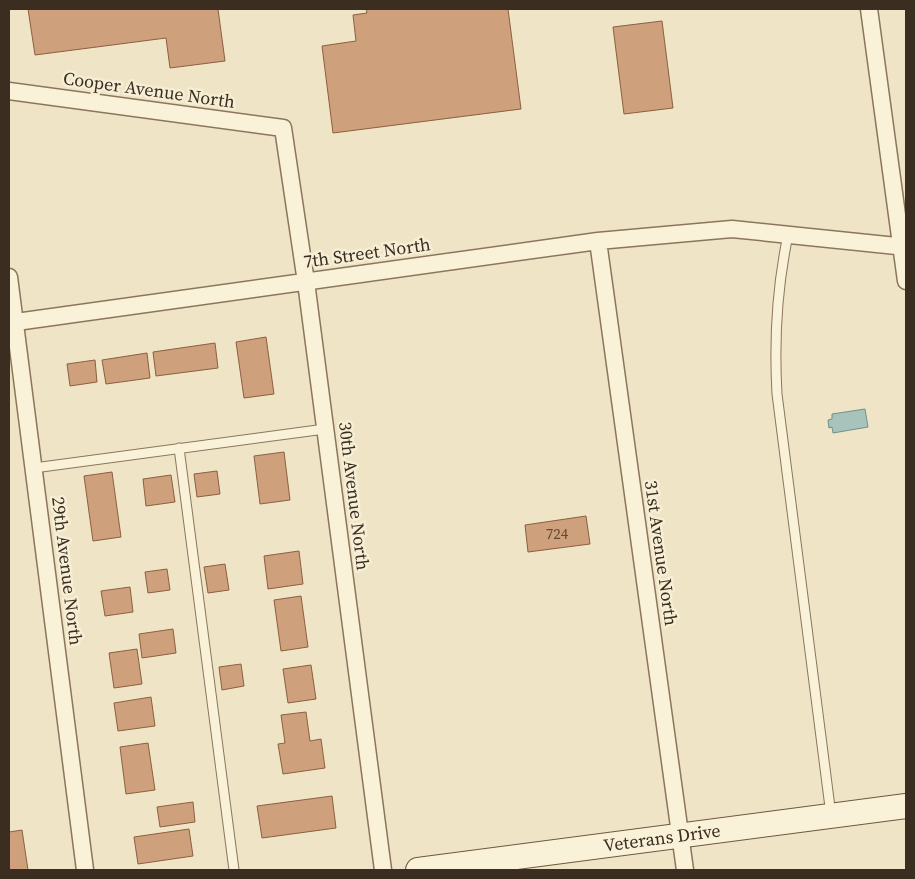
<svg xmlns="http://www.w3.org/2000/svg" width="915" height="879" viewBox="0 0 915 879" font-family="'Source Serif 4',serif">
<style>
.water{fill:#a7c3bb;stroke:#6d928a}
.building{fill:#cea07b;stroke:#8b6040}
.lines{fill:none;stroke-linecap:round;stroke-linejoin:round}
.service-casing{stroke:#8b765b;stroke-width:11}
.minor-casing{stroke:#8b765b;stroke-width:19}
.secondary-casing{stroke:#6d573e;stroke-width:26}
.service{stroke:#faf1d9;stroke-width:9}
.minor{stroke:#faf1d9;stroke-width:16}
.secondary{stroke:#faf1d9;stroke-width:24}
.labels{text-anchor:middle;stroke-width:5;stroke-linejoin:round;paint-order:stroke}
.number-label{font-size:15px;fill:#604a36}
.street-label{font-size:18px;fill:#3b2d1f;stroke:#f6eed5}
</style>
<rect width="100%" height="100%" fill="#efe4c6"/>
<path class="water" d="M865,409L868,427L833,433L832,427L829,428L828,420L832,419V414Z"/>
<path class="building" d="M28,9H218L225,61L170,68L166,38L35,55Z
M366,9H508L521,109L333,133L322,46L356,41L353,15L367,13Z
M662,21L673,108L624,114L613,27Z
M266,337L274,394L244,398L236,342Z
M215,343L218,368L156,376L153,352Z
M147,353L150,378L106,384L102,360Z
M95,360L97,382L70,386L67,364Z
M284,452L290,500L260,504L254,456Z
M217,471L220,494L197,497L194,474Z
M112,472L121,537L93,541L84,476Z
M171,475L175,502L146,506L143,479Z
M586,516L590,544L528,552L525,525Z
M299,551L303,584L268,589L264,556Z
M225,564L229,590L208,593L204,567Z
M167,569L170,590L148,593L145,572Z
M130,587L133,612L105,616L101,591Z
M301,596L308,647L281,651L274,600Z
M173,629L176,653L142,658L139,634Z
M137,649L142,684L114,688L109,653Z
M241,664L244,686L222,690L219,667Z
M311,665L316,699L288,703L283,669Z
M151,697L155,726L118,731L114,703Z
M306,712L310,741L321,739L325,768L283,774L278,744L285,743L281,715Z
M148,743L155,790L126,794L120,747Z
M332,796L336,828L262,838L257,806Z
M193,802L195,822L160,827L157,807Z
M189,829L193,856L138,864L134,837Z
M22,830L28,870H9V832Z"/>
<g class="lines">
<g class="service-casing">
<path id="service" d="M788,235C777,287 774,341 777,394L831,815
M179,448L234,870
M34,468L325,429"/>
</g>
<g class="minor-casing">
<path id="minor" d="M869,9L906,281
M9,91L283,128L306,282L383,870
M598,241L685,870
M9,277L85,870
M9,323L598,241L732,229L906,247"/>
</g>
<g class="secondary-casing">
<g id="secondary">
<path id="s1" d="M418,870L906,806"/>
</g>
</g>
<use href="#service" class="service"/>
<use href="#minor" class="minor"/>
<use href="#secondary" class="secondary"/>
</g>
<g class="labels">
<g class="number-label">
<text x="557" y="539">724</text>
</g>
<g class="street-label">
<text transform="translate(149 90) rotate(8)" y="6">Cooper Avenue North</text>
<text transform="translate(367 253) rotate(-8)" y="6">7th Street North</text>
<text transform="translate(354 496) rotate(83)" y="6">30th Avenue North</text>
<text transform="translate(661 553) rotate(82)" y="6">31st Avenue North</text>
<text transform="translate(67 571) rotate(83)" y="6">29th Avenue North</text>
<text dy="6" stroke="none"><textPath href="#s1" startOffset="246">Veterans Drive</textPath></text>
</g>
</g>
<rect width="915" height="879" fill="none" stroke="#3b2d1f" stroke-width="20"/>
</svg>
